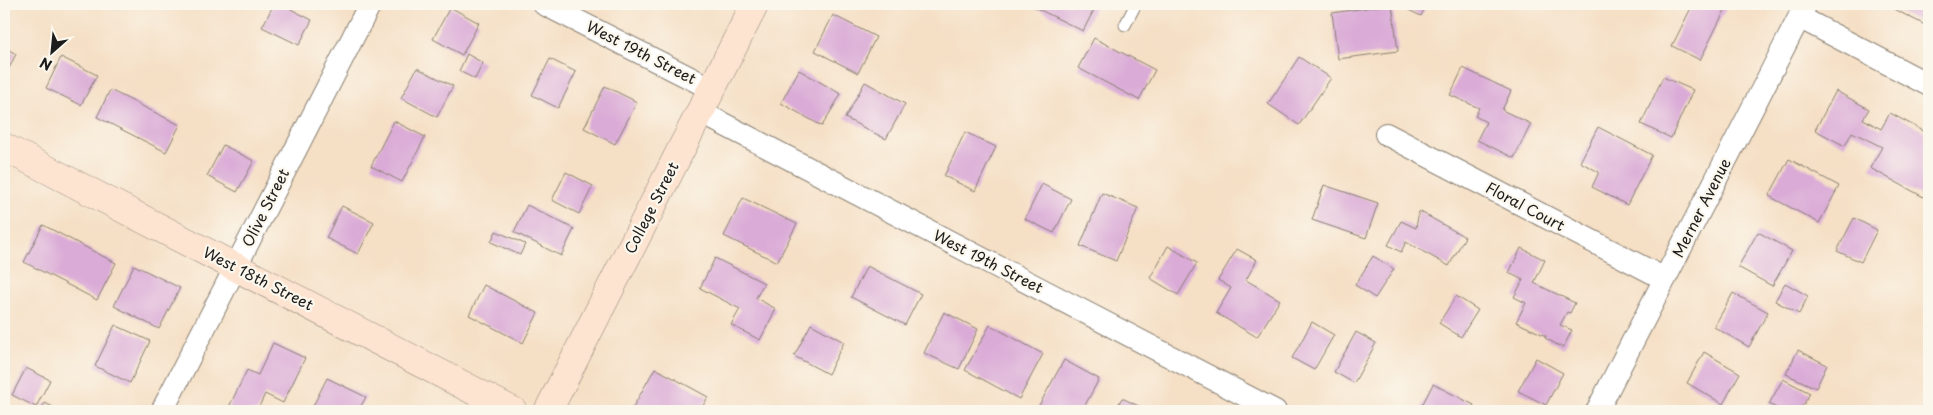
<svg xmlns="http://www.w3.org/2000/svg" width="1933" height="415" viewBox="0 0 1933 415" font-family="'Playpen Sans',sans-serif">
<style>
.building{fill:#daabd7}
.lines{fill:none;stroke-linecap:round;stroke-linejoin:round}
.lane-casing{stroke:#887e70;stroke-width:13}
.street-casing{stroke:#887e70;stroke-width:24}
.secondary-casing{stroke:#887e70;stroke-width:29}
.lane{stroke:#fff;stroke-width:11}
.street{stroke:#fff;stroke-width:22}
.secondary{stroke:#fde4d1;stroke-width:28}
.labels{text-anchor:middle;stroke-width:4.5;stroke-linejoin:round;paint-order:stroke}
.street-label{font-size:15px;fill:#1c1c1c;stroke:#fbf7ec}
</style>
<rect width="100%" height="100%" fill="#fbf7ec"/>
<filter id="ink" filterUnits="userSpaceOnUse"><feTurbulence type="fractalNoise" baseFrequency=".02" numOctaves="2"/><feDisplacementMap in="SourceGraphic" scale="10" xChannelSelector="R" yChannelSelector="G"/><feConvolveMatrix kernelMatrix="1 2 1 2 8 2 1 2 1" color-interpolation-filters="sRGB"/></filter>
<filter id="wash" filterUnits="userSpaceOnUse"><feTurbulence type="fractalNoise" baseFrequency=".0096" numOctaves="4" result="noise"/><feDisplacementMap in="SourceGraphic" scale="20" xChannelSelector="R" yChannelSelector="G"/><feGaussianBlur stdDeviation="1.12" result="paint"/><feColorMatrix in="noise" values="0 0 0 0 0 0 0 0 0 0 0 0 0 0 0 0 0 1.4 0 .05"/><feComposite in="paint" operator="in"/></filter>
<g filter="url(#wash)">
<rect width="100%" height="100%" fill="#f5dfc5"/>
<g id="blocks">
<path class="building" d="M274,4H281L312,20L299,45L262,27Z
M1028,4H1097L1083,31Z
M1392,4L1398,51L1338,59L1332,13Z
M1396,4H1427L1421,16Z
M1693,4H1728L1700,60L1672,46Z
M1884,4H1929V27Z
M450,7L479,23L462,55L433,39Z
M833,15L876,37L858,73L815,51Z
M1094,38L1155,70L1139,100L1078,68Z
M4,47L16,54L4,78Z
M467,54L483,63L475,79L459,71Z
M61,57L97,75L81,105L46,88Z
M1299,57L1331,78L1299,125L1268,104Z
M550,59L576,72L558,108L532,95Z
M417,68L453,86L437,117L401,98Z
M1463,68L1511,91L1502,110L1531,124L1514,158L1477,140L1486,122L1475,116L1479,108L1450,95Z
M799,70L841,94L822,126L781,103Z
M1663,77L1693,90L1671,138L1641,124Z
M865,82L905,104L886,139L845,118Z
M605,86L637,102L615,144L584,128Z
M110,90L180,125L166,152L97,117Z
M1836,91L1869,109L1863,119L1881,129L1890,113L1929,134V200L1870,168L1882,147L1852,132L1845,146L1815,130Z
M394,121L425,137L402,182L371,166Z
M1598,127L1652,155L1627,205L1592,187L1599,172L1580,162Z
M965,132L996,147L975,191L944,176Z
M223,145L254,161L237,192L207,176Z
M1789,159L1839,186L1819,223L1769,196Z
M566,172L593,186L579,214L552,200Z
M1042,184L1071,199L1054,233L1025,219Z
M1324,185L1378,203L1366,238L1312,220Z
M1102,193L1138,208L1116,261L1080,246Z
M743,198L797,224L777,262L724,236Z
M527,205L574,229L561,256L514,232Z
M342,206L374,222L358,254L326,238Z
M1419,211L1465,237L1449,266L1406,242L1401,252L1388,245L1401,221L1416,228Z
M1854,218L1877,230L1861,262L1837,251Z
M43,225L116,263L97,300L24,262Z
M496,231L525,244L520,255L491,242Z
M1758,232L1792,251L1772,286L1738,267Z
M1168,246L1197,263L1178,295L1150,278Z
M1521,248L1545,260L1534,283L1575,303L1570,313L1567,312L1560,325L1572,330L1563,348L1545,338L1546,336L1516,322L1526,303L1514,297L1523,280L1509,273Z
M1237,249L1257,260L1246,280L1280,300L1257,337L1216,313L1231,288L1218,280Z
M1373,256L1394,269L1375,298L1355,285Z
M715,258L764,283L756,298L776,309L760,340L731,325L740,309L700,288Z
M134,265L180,288L159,329L114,306Z
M867,266L921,294L905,325L851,297Z
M1785,283L1808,296L1799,314L1775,301Z
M484,285L538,313L523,343L469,315Z
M1733,293L1768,312L1749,347L1714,327Z
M1456,296L1478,310L1461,337L1439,323Z
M944,312L978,329L959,369L924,353Z
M1312,322L1334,335L1314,370L1292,358Z
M811,324L844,342L828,374L794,356Z
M115,325L150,341L130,383L95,366Z
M990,325L1043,354L1019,399L965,370Z
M1356,332L1376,343L1354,383L1334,372Z
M273,343L305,358L283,403L265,394L257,411H227L247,370L258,375Z
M1798,350L1827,365L1816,388L1786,374Z
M1704,352L1740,373L1723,404L1687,383Z
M1536,358L1563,373L1546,405L1518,391Z
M1064,360L1099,379L1082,411H1036Z
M26,368L50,380L36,407L12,395Z
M655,368L708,397L700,411H631Z
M327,378L366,397L358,411L311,410Z
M1783,379L1810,393L1800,411H1782L1769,404Z
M1433,384L1474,405L1470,411H1419Z
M1122,398L1149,411H1115Z
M45,403L61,411H40Z"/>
</g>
</g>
<g filter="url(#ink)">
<use href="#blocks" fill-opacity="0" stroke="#887e70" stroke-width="1"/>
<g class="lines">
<g class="lane-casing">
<path id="lane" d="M1125,25L1136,4"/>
</g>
<g class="street-casing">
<path id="street" d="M544,4L712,89
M1799,17L1929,85
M700,112L1275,411
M1386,134L1665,279
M162,411L370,4
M1597,411L1806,4"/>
</g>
<g class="secondary-casing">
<path id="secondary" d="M4,147L513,411
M548,411L755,4"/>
</g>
<use href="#lane" class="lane"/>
<use href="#street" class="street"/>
<use href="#secondary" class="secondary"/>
</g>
</g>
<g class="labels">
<g class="street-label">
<text transform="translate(641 53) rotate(27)" y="5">West 19th Street</text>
<text transform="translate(1525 207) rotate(28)" y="5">Floral Court</text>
<text transform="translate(266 208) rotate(-63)" y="5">Olive Street</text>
<text transform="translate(652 208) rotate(-63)" y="5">College Street</text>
<text transform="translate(1702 208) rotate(-63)" y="5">Merner Avenue</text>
<text transform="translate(988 262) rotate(27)" y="5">West 19th Street</text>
<text transform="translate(258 279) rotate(27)" y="5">West 18th Street</text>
</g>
</g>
<rect width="1933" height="415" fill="none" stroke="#fbf7ec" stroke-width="20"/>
<g transform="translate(52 52) rotate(207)" stroke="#fbf7ec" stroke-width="4" paint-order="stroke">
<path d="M0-4L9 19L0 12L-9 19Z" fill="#1c1c1c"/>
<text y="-8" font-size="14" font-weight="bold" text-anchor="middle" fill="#1c1c1c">N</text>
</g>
</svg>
